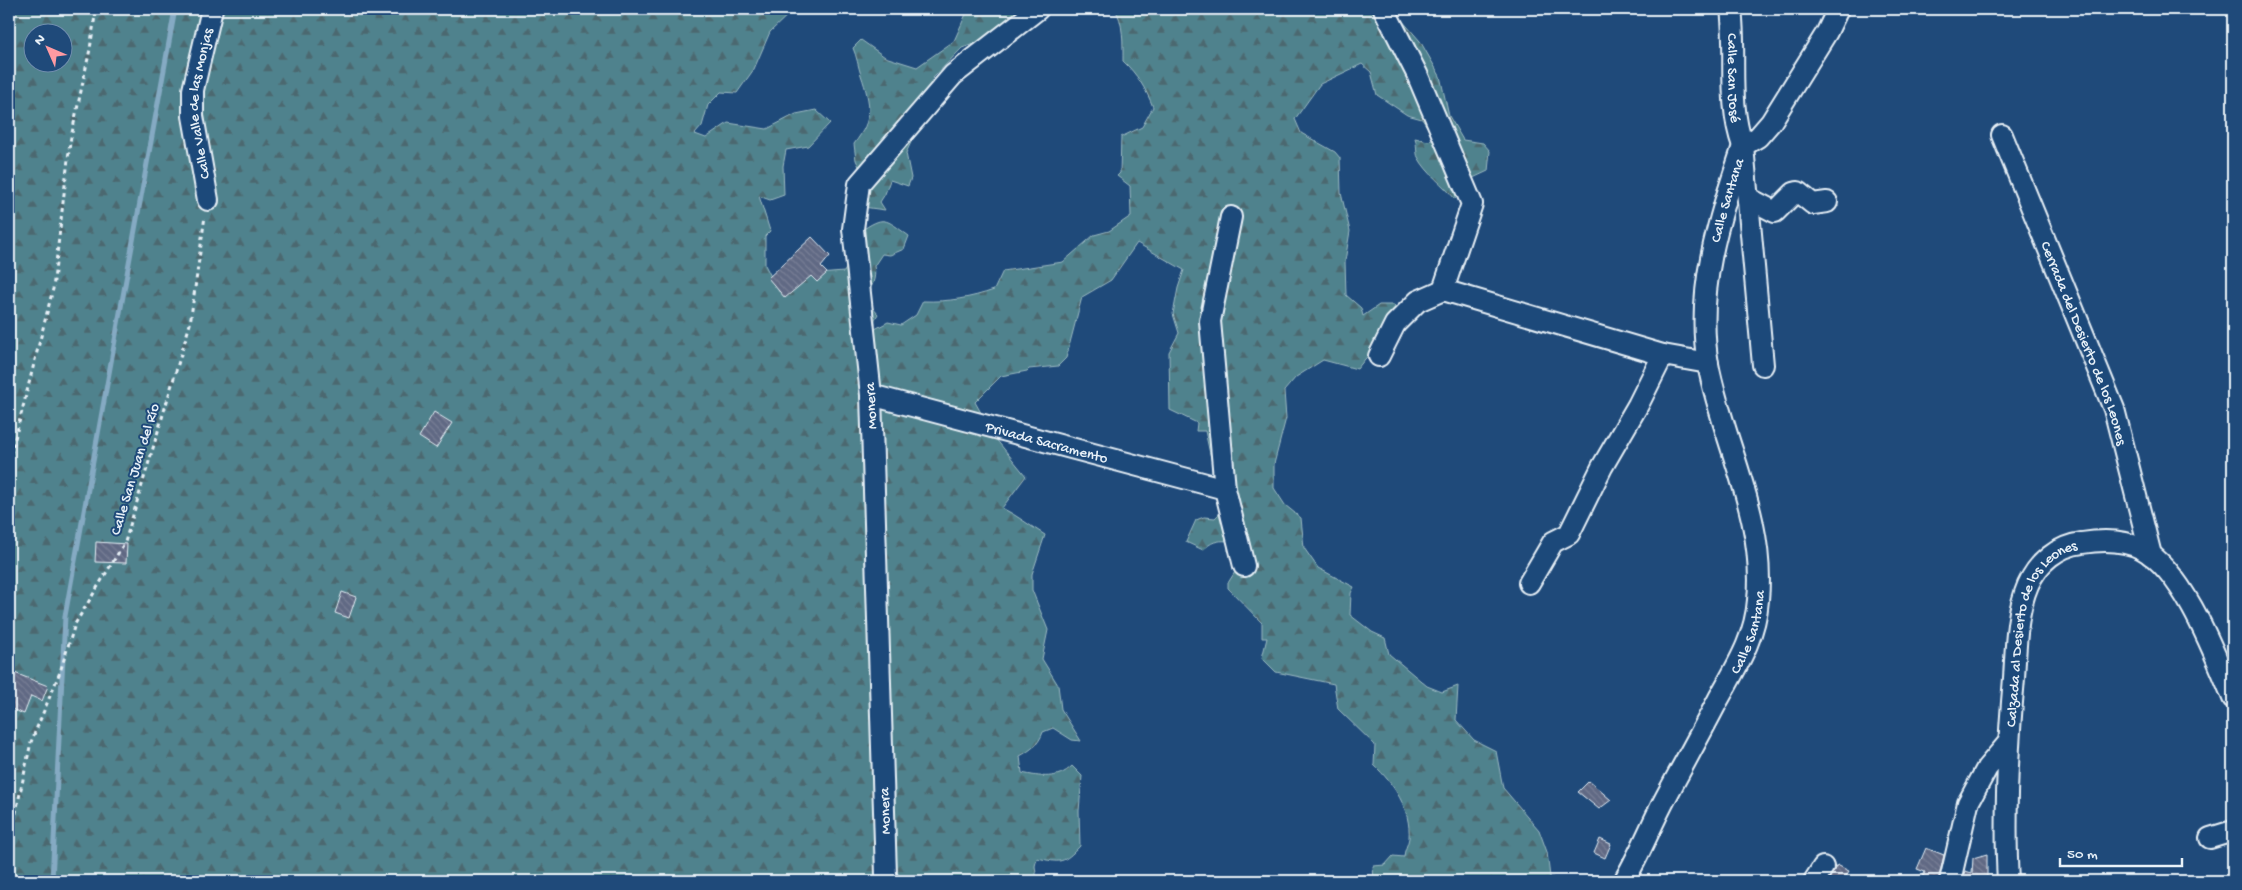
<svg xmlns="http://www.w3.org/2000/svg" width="2242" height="890" viewBox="0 0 2242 890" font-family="'Gochi Hand',sans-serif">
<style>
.forest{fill:url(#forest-firs);stroke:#9cbac2;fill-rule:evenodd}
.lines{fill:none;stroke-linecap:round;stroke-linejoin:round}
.stream{stroke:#85aac3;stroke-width:5}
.building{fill:url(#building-back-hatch);stroke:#e8f1f8}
.minor-casing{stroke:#e8f1f8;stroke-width:24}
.path{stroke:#e8f1f8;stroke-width:3;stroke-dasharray:4 4;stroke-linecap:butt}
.minor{stroke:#1f4a7a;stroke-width:20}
.labels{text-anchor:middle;stroke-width:4;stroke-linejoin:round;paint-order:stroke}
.street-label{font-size:15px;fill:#e8f1f8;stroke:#1f4a7a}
</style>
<defs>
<pattern id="forest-firs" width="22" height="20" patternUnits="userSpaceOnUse" patternTransform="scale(1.25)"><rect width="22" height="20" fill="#50828d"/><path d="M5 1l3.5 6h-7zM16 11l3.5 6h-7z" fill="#4c686f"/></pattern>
<pattern id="building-back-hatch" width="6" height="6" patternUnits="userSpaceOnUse" patternTransform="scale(1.25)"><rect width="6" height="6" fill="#616984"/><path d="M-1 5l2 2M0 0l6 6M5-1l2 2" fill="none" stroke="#787f96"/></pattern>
</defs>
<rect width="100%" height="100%" fill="#1f4a7a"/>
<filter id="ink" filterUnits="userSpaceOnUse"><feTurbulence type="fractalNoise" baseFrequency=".02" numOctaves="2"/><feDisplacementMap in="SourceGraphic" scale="10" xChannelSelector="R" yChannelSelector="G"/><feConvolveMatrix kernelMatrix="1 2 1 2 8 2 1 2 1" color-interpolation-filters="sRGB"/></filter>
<g filter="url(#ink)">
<path class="forest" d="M9,9H794L770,32L754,69L737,93L721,92L708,105L702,126L695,134L706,138L728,123L767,129L796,114L816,110L830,123L808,146L786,150L783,166L784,195L770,200L759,196L770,231L765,236V265L779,292L806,275L844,272L851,259L859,232C885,215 884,218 909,236L904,249L890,255L882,254L874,266C877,279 871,288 865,299L878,314L875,319V329L888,322L901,325L916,315L923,301C948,302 971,298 994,290L1003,271L1063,262L1094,235L1109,231L1131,216L1130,186L1117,176L1120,173L1121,137L1142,127L1153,107C1146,89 1137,74 1123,61C1123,47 1124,19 1114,9H1390L1394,11L1420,41L1440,76L1449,116L1463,140L1483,143L1490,151L1488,171L1473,178L1455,199C1443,184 1427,174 1418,157C1416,154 1417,143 1415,138L1428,141L1435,139L1422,119L1407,115L1377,95L1371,72L1362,64L1320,84L1295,119L1301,133L1335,152L1340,158L1341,193L1350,231L1345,261L1346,295L1361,308L1363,316L1379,305H1394L1399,310L1394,323L1357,369L1323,360L1296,377L1284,391L1286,418L1274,464V488L1285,505L1301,518L1304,548L1318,568L1354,587L1351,593L1350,615L1372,632L1385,638L1389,654L1427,686L1442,692L1458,686L1456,720L1474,740L1496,751L1503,788L1539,830L1547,852L1550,877L1561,881H1374L1373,866L1385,865L1393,856L1404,857C1404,850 1408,845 1409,838C1411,809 1394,784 1374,765L1375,745L1338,709L1334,684L1276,672L1262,658L1267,638H1262V623L1228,588V583L1240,564L1228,551V541C1217,540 1211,542 1203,550L1186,542L1196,520L1204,517L1215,518L1223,510L1220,496L1212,489V463L1205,431H1196L1197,423L1170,410L1169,352L1179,333L1173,314L1178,288L1184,270L1137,243L1111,280L1082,297L1066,358L1058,366L1029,369L1027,371L1001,376L975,402L995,438L1026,476L1002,508C1018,516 1030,526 1045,535L1032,574V590L1048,630L1042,659L1058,685L1061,709L1081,741L1072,740L1053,728L1043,732C1039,744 1031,750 1020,756L1022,773C1040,777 1058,780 1072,766L1082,776L1079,811L1080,846C1063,864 1061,863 1037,858L1035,866L1037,881H9ZM32,32H62V62H32Z
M966,9H1029L983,41L962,48L932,79L930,87L922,94L919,125L906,153L911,178L908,186L890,180L885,194L880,202L885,210L863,207L862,173L856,160L854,144C874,118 871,105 861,75C858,66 857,57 853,48L861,40L885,57L917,67L954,41L966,14Z"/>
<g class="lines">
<path class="stream" d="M52,881L65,616L175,9"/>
</g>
<path class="building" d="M812,237L830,256L821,267L827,273L817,282L811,276L785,298L768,278Z
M434,412L452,423L436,448L419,437Z
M96,542L127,544L126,563L95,562Z
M342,592L356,597L349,618L335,613Z
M12,672L48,686L42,701L31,696L24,714L9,708V681Z
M1589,781L1611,800L1599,809L1578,792Z
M1600,839L1611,844L1605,858L1594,853Z
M1926,848L1944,855L1938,881H1921L1925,872L1917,869Z
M1987,854V881H1962L1965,871L1972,873L1973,858Z
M1837,865L1849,871L1843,881H1828Z"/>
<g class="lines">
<g class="minor-casing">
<g id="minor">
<path d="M1384,9L1417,74L1472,204L1443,290"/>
<path id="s1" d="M1731,9C1737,55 1727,102 1743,146L1763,365"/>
<path id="s2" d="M2002,135L2114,409L2151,555"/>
<path d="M1748,198L1775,212L1794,193L1798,192L1813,204L1827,202"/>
<path id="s3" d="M208,200L193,116V90L212,9"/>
<path d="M1231,217L1210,321L1225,489L1244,566"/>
<path d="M1379,356L1395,324L1418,301L1443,290L1663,355L1708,363"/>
<path id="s4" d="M871,395L1225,489"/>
<path d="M1529,583L1553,542L1569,534L1602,467L1638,405L1663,355"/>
<path d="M2210,838L2233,831"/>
<path d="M888,881L886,875L871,395L853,229L859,184L953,75L1038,9"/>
<path id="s5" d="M1624,881C1640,854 1651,825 1666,797C1683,765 1701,733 1718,700C1736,667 1755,639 1758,600C1766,517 1723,443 1708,364C1695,289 1720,216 1743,146L1758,137L1771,122L1827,32L1838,9"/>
<path d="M1814,881L1823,867"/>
<path d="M1950,881L1968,803L1987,768L2009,742"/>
<path id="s6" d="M2008,881C2004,813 2008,746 2014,678C2016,647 2016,613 2028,585C2038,562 2058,546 2082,543C2101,540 2125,540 2142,549C2184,571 2215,655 2233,698"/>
</g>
</g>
<path class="path" d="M9,462L53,289L70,142L90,49L96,9
M9,845L31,742L60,672L75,624L125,542L190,324L205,216
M9,863L10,881"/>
<use href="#minor" class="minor"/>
</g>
</g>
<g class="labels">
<g class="street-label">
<text dy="5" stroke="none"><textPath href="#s1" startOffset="69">Calle San José</textPath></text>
<text dy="5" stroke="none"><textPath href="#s3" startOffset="98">Calle Valle de las Monjas</textPath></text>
<text dy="5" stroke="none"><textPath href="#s5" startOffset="722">Calle Santana</textPath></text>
<text dy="5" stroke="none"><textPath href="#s2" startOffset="224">Cerrada del Desierto de los Leones</textPath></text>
<text transform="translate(870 406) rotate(-93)" y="5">Monera</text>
<text dy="5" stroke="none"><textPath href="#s4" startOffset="182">Privada Sacramento</textPath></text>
<text transform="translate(134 469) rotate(-73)" y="5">Calle San Juan del Río</text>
<text dy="5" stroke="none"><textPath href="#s5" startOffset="279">Calle Santana</textPath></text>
<text dy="5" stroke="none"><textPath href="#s6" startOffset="259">Calzada al Desierto de los Leones</textPath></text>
<text transform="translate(884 811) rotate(-92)" y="5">Monera</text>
</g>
</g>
<rect width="2242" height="890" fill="none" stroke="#1f4a7a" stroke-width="30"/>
<rect x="15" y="15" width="2212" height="860" fill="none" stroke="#e8f1f8" stroke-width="2" filter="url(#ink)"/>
<g transform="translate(48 48) rotate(315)"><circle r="24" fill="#1f4a7a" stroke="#6f8dac"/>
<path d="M0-4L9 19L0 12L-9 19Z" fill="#ff9aa2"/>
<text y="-8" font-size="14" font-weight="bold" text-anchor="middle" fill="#e8f1f8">N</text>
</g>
<path d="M2060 858v8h122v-8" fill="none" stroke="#e8f1f8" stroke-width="2.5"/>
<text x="2067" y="858" font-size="15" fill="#e8f1f8" stroke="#1f4a7a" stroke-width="4" paint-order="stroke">50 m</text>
</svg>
